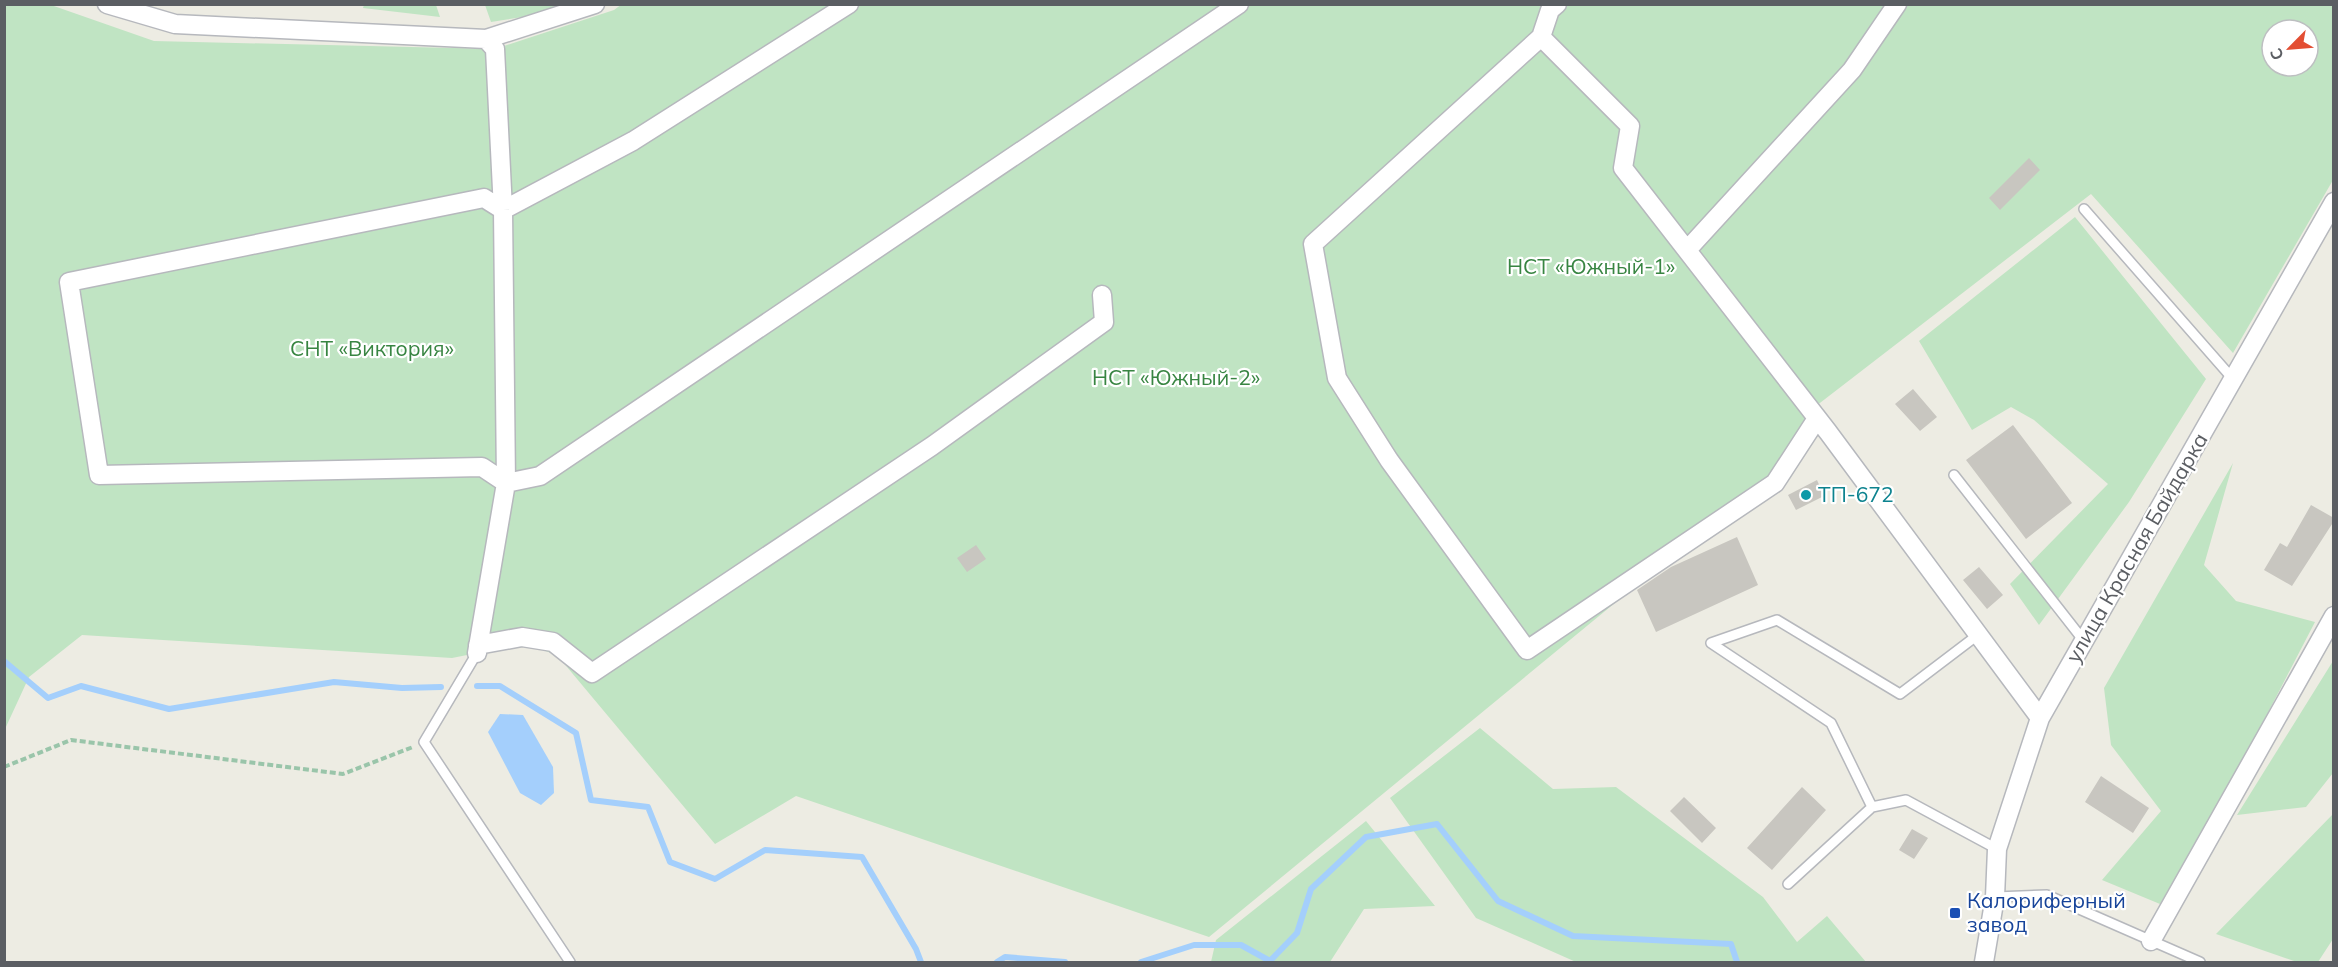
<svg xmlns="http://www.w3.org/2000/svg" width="2338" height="967" viewBox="0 0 2338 967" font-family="Mulish,sans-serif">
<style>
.green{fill:#c0e4c3;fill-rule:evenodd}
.water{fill:#a4cffc}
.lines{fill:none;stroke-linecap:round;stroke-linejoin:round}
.stream{stroke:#a4cffc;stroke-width:6}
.building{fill:#c8c6c0}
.lane-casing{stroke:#b6b8bd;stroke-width:12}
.street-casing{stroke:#b6b8bd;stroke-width:21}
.path{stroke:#9ac5aa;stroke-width:4;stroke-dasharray:6 3;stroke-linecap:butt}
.lane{stroke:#fff;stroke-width:9}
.street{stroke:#fff;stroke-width:18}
.culture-dot{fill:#0f9aa8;stroke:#fff;stroke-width:2}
.transit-dot{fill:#1a4fb4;stroke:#fff;stroke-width:2}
.labels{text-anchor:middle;stroke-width:4.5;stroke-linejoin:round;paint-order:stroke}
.park-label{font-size:21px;fill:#388542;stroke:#fff}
.culture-label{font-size:21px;fill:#0d838f;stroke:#fff;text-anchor:start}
.street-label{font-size:21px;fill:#5b5e63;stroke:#fff}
.transit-label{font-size:21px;fill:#164399;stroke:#fff;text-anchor:start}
</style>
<rect width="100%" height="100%" fill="#edece3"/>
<path class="green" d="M622,4L2333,5V180L2233,353L2091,194L1816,406L1768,477L1209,937L796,796L715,844L557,655L503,636L477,653L452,658L82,635L29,677L5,729V5H51L154,41L495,49L614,10ZM2272,30H2308V66H2272Z
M364,5H436L440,17L363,8Z
M485,5H571L555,12L491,22Z
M2075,217L2206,379L2129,502L2039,625L2010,584L2108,484L2034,420L2011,407L1972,430L1919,341Z
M2233,463L2204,565L2236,601L2315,622L2221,803L2160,904L2102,880L2161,811L2111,745L2104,688Z
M2333,661V773L2306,807L2237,815Z
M1480,728L1553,789L1616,787L1763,897L1797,942L1827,916L1866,962H1576L1476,918L1390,798Z
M2333,814V939L2318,962H2297L2216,934Z
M1366,821L1435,906L1364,909L1330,962H1211L1216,940Z"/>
<path class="water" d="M500,714L523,715L553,767L554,793L541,805L520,793L488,732Z"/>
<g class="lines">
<path class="stream" d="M4,661L48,698L81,686L169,709L334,682L402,688L441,687
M477,686H500L576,733L591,800L648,807L670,862L715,879L765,850L862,857L916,949L921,962
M997,962L1005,957L1065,962
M1141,962L1194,945H1241L1270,961L1297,933L1311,889L1366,837L1437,824L1498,901L1573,936L1731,944L1737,962"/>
</g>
<path class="building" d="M2029,158L2040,170L2000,210L1989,198Z
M1913,389L1937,417L1920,431L1895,404Z
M2013,425L2072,503L2026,539L1966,460Z
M1817,480L1824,496L1796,510L1788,495Z
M2311,505L2334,518V521L2292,586L2264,570L2280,543L2287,547Z
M1737,537L1758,585L1656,632L1637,590L1671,567Z
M976,545L986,559L967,572L957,558Z
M1979,567L2003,595L1987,609L1963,580Z
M2101,776L2149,808L2133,833L2085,802Z
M1802,787L1826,810L1772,870L1747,848Z
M1684,797L1716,828L1702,843L1670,811Z
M1912,829L1928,838L1914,859L1899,850Z"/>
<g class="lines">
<g class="lane-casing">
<path id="lane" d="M2084,209L2233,379
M1954,475L2084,641
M1979,634L1900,694L1777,620L1711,643L1831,723L1872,807L1906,800L1997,849
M477,653L424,742L570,962
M1788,884L1872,807
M1995,897L2047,895L2200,962"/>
</g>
<g class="street-casing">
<path id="street" d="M107,4L175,24L486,39
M595,4L486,39L495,49L503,210L633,141L849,4
M1557,4L1550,10L1541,37L1313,244L1337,378L1389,460L1527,650L1775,483L1816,420
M1541,37L1630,126L1623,168L1828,432L2040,718
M1687,250L1852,70L1897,4
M478,645L522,637L553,642L592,673L932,446L1104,322L1102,295
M477,653L506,483L503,210L484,198L69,282L99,475L482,467L506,483L540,476L1239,4
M2151,941L2334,616
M1984,962L1995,897L1997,849L2040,718L2334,202"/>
</g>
<path class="path" d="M4,767L71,740L343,774L413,747"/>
<use href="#lane" class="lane"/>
<use href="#street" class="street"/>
</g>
<circle class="culture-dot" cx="1806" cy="495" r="6"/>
<rect class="transit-dot" x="1949" y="907" width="12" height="12" rx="3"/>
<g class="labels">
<g class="park-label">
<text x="1591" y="274">НСТ «Южный-1»</text>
<text x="372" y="356">СНТ «Виктория»</text>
<text x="1176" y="385">НСТ «Южный-2»</text>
</g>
<g class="culture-label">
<text x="1818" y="502">ТП-672</text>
</g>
<g class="street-label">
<text transform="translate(2137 548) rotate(-60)" y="7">улица Красная Байдарка</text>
</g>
<g class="transit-label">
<text x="1967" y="908">Калориферный<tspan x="1967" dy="24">завод</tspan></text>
</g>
</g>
<rect width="2338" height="967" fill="none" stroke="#5b5e63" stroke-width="12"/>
<g transform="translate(2290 48) rotate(245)"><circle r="28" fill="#ffffff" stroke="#bdbfc1" stroke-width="1.5"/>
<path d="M0-4.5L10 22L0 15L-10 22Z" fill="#e34e33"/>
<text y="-9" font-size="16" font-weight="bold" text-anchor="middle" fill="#5b5e63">С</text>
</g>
</svg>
